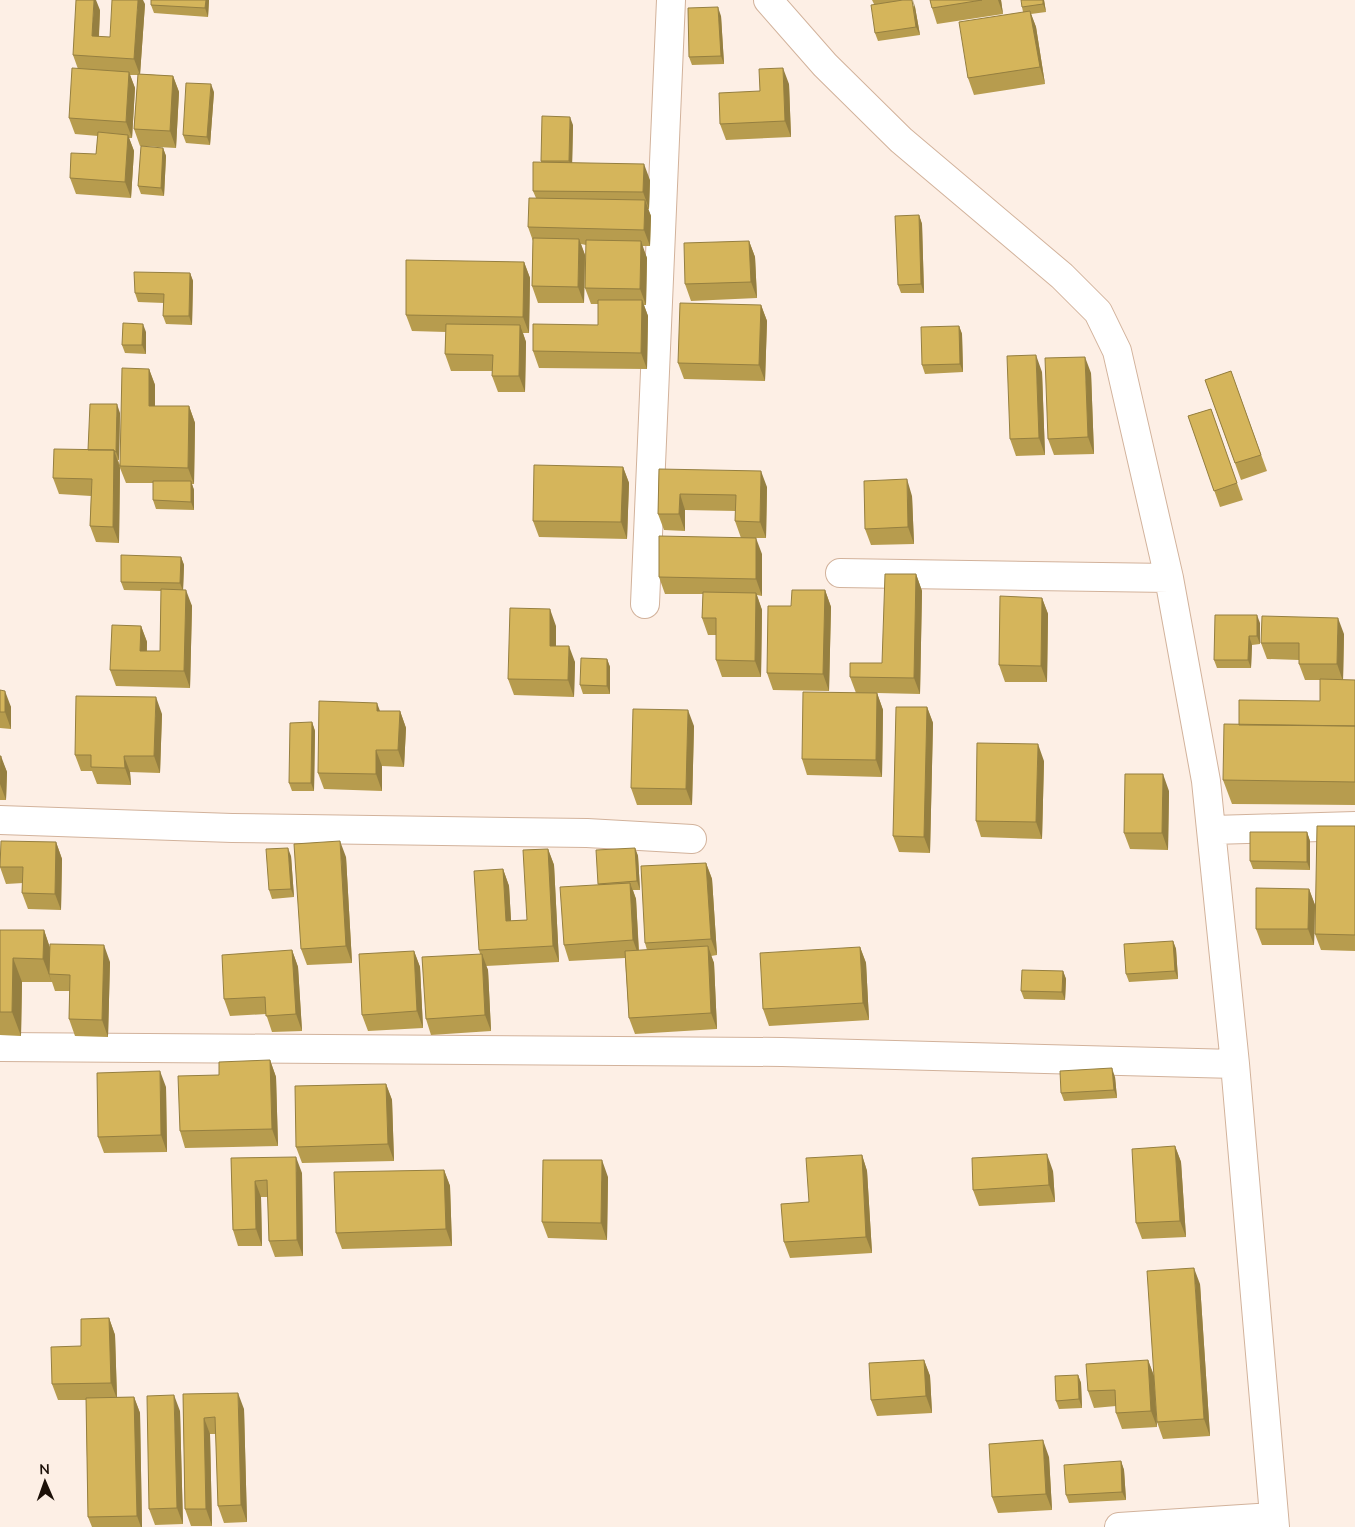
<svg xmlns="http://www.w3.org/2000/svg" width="1355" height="1527" viewBox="0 0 1355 1527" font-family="'Nunito Sans',sans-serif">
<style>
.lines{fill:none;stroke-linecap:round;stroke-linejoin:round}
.minor-casing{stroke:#d2b29b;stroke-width:30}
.minor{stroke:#fff;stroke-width:28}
.wall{fill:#b79c4e}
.shaded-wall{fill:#957f40}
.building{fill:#d5b55b;stroke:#957f40}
</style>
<rect width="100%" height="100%" fill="#fdefe5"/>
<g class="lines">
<g class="minor-casing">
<path id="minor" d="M768,0L825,65L901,140L1062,276L1098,312L1117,351L1169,578L1206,781L1235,1064L1275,1527
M840,573L1169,578
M645,604L671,0
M0,820L232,828L587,833L692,839
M1213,830L1355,826
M0,1047L782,1052L1235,1064
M1119,1527L1274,1517"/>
</g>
<use href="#minor" class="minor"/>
</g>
<path class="wall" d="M209,0L208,17L154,13L151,5Z
M872,0H900L915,7L920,35L878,41L875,33L874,4Z
M930,0H1001L1003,14L937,24L932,8Z
M1044,0L1046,12L1031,14L1036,27L1045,84L974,95L968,78L1023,12L1022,7Z
M145,4L140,74L173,76L179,92L176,148L140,146L134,129L138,75H130L135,88L132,138H129L134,151L131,198L76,194L70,178L96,154L98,136L75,134L69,118L78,69L73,55L100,10L99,37H110Z
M721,16L724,64L692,65L689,57Z
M789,84L791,137L726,140L720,124L760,91Z
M214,92L210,145L186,143L183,135Z
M573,125L572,163L650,180L649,209H648L651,216L650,246H642L647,258L646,305H644L648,316L647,369L539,368L533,351L598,325V304H591L585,288L586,245L581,244L585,255L584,303H538L532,286L533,241L528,227L536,198L533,191L541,162V161Z
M163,148L166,156L164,196L141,194L138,186Z
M919,215L922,224L924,293H901L898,285Z
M749,241L755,257L757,298L691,301L685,284Z
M524,262L530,278L529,333H523L526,342L525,392H498L492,376V371H451L445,354L446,332L412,331L406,315Z
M190,273L193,281L192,325L166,324L163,316L164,303L138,302L135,293Z
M761,305L767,321L765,381L684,379L678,363Z
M959,326L962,334L963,372L925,374L922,365Z
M146,332V354L125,353L122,345Z
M149,369L155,385V406H189L195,423L194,484H192L194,490V510L156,509L153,500V483H126L120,468L119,543L96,542L90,526L91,496L59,494L53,478L88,450L120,413L119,460H118L120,465Z
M1231,371L1267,471L1241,480L1205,380Z
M1042,372L1045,455L1016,456L1010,439Z
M1091,373L1094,454L1054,455L1048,439Z
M1211,409L1243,500L1220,507L1188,416Z
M623,467L629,483L627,539L539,537L533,521Z
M659,469L767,487L766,538H741L735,521L736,511L685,510V531L664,530L658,514Z
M912,496L914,544L871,545L865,529Z
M762,554V596L757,595L762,610L761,677H722L716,660V635H708L702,618L703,594H665L659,577Z
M181,557L184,565L183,590L192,606L190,688L116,686L110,670L141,626L147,642V651H160L161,591L124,590L121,582Z
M916,574L922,591L920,694L877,693L883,710L882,777L807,775L802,759L856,693L850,677L882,663Z
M825,590L831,607L829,691L773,690L767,673L791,606Z
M1042,598L1048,614L1047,682H1005L999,665Z
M1260,623V644L1252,645L1251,668H1217L1214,660Z
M556,626V646L575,662L574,697L514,695L508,679Z
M1344,634L1343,680H1355V805L1232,804L1223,780L1239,725L1320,701V680H1305L1299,664V660L1267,659L1261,643Z
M607,659L610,667V694H583L580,685Z
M0,690L11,707V729L0,728Z
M927,707L933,723L930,853L899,852L893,836Z
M380,711H400L406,728L404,767L382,766V791L324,789L318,773Z
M162,714L160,773L130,772L131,785L97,784L92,771H81L75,755Z
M312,722L315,731L314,791H292L289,783Z
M694,726L692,805H637L631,788Z
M0,756L7,772L6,800H0Z
M1044,761L1042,839L981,837L976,821Z
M1169,791L1168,850L1130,849L1124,833Z
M1355,826V951L1321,950L1315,934Z
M1307,832L1310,841V870L1253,869L1250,861Z
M56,842L62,859L61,910L28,909L22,893L23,883L6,884L0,867Z
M635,848L638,856L640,890H633L636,899L639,951L647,950L645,943L706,863L712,879L717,955L711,956L714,963L717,1029L635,1034L629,1018L625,958L569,961L564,945L598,885Z
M548,849L554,865L559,962L486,966L488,970L491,1031L431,1035L426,1019L480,954L479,950L503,869L509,886L511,921L527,920Z
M291,856L294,897L272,899L269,890Z
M346,857L352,963L307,965L301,949Z
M1309,889L1315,905L1314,945H1262L1256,929Z
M0,930H44L50,948L110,962L108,1037L75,1036L69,1019L70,991H55L52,982H22L21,1036L0,1035Z
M1173,941L1176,949L1178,979L1129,982L1126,974Z
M860,947L866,963L869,1020L769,1026L763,1009Z
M292,950L298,967L302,1031L272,1032L266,1014L230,1016L224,999Z
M414,951L420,967L423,1028L368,1031L362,1015Z
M1063,971L1066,979L1065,1000L1024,999L1021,991Z
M270,1060L276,1077L278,1146L185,1148L180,1131L219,1075Z
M1115,1077L1117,1098L1064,1101L1061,1093Z
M386,1084L392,1100L394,1161L302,1163L296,1147Z
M166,1087L167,1152L104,1153L98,1137Z
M1175,1146L1181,1162L1186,1237L1142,1239L1136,1223Z
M862,1155L867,1171L872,1253L790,1258L784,1242L809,1202Z
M231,1158L302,1173L303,1256L275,1257L269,1241L268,1197H261L262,1246H238L233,1230Z
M444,1170L450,1186L452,1246L342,1249L336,1233Z
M1053,1171L1055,1202L979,1206L973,1190Z
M608,1177L607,1240L548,1238L542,1222Z
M1200,1284L1210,1436L1163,1439L1157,1422Z
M109,1318L115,1335L117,1397H134L140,1413L142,1527H92L88,1517L86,1400H58L52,1384L81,1346Z
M924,1360L930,1376L932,1413L877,1416L871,1400Z
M1148,1360L1154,1376L1157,1427L1122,1429L1116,1413V1406L1094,1408L1088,1391Z
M1078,1375L1081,1383L1082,1408L1059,1409L1056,1401Z
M183,1394L244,1409L247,1522L224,1523L218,1506L216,1434H210L212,1526H191L185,1509Z
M180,1411L183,1524L155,1525L149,1509Z
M1049,1457L1052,1510L998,1513L992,1497Z
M1121,1461L1124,1470L1126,1500L1069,1503L1066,1495Z"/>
<path class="shaded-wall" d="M94,0H96L100,10L98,52L92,36Z
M138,0H143L145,4L140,75L134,59Z
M206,0H209L208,17L205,8Z
M913,0L915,7L920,35L916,27Z
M998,0H1001L1003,14Z
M1043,0H1044L1046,12L1043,4Z
M718,7L721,16L724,64L721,56Z
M1030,11L1036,27L1045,84L1040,67Z
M783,68L789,84L791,137L785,121Z
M129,72L135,88L132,138L126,122Z
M173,76L179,92L176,148L170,131Z
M211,84L214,92L210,145L207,137Z
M570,117L573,125L572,170L569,161Z
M128,135L134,151L131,198L125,182Z
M163,148L166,156L164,196L161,188Z
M644,164L650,180L649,209L643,192Z
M645,200L651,216L650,246L644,230Z
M919,215L922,224L924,293L921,284Z
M579,239L585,255L584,303L578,287Z
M641,241L647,258L646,305L640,289Z
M749,241L755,257L757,298L751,282Z
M524,262L530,278L529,333L523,317Z
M190,273L193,281L192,325L189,316Z
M642,300L648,316L647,369L641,353Z
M761,305L767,321L765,381L759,365Z
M143,324L146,332V354L142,345Z
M520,325L526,342L525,392L519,376Z
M959,326L962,334L963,372L960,364Z
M1036,355L1042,372L1045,455L1039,438Z
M1085,357L1091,373L1094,454L1088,437Z
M149,369L155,385V422L149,406Z
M117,404L120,413L119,460L116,452Z
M189,406L195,423L194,484L188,468Z
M114,450L120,468L119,543L113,527Z
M623,467L629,483L627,539L621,522Z
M761,471L767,487L766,538L760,522Z
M907,479L912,496L914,544L908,527Z
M191,481L194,490V510L191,502Z
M680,494L685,510V531L679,514Z
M756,538L762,554V596L756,579Z
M181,557L184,565L183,591L180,583Z
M916,574L922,591L920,694L914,678Z
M186,590L192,606L190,688L184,671Z
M825,590L831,607L829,691L823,674Z
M756,593L762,610L761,677L755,661Z
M1042,598L1048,614L1047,682L1041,666Z
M550,609L556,626V662L550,646Z
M1257,615L1260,623V644L1257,636Z
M1338,618L1344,634L1343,681L1337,664Z
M141,626L147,642L146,667L140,651Z
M1249,636L1252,645L1251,668L1248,660Z
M569,646L575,662L574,697L568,680Z
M607,659L610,667V694L607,686Z
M5,691L11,707V729L5,712Z
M877,693L883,710L882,777L876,760Z
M156,697L162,714L160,773L154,756Z
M377,703L383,719L377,711Z
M927,707L933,723L930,853L924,837Z
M688,710L694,726L692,805L686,789Z
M400,711L406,728L404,767L398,750Z
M312,722L315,731L314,791L311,783Z
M1038,744L1044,761L1042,839L1036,822Z
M376,750L382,766V791L376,774Z
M1,756L7,772L6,800L0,784Z
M124,756L130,772L131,785L125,768Z
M1163,774L1169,791L1168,850L1162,833Z
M1307,832L1310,841V870L1307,862Z
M340,841L346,857L352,963L346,946Z
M56,842L62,859L61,910L55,894Z
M288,848L291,856L294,897L291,889Z
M635,848L638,856L640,890L637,881Z
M548,849L554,865L559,962L553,946Z
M706,863L712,879L717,955L711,939Z
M503,869L509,886L512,937L506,921Z
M630,883L636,899L639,957L633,940Z
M1309,889L1315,905L1314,945L1308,929Z
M44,930L52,954L49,974L52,983L43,959Z
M1173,941L1176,949L1178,979L1175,971Z
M104,945L110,962L108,1037L102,1020Z
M708,946L714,963L717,1029L711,1013Z
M860,947L866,963L869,1020L863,1003Z
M292,950L298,967L302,1031L296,1014Z
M414,951L420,967L423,1028L417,1011Z
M482,954L488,970L491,1031L485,1015Z
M13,958L22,982L21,1036L12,1012Z
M1063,971L1066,979L1065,1000L1062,992Z
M270,1060L276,1077L278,1146L272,1129Z
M1112,1068L1115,1077L1117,1098L1114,1090Z
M160,1071L166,1087L167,1152L161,1135Z
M386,1084L392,1100L394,1161L388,1144Z
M1175,1146L1181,1162L1186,1237L1180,1221Z
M1047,1154L1053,1171L1055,1202L1049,1185Z
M862,1155L867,1171L872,1253L866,1237Z
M296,1157L302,1173L303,1256L297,1240Z
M602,1160L608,1177L607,1240L601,1223Z
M444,1170L450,1186L452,1246L446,1229Z
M255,1181L261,1197L262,1246L256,1229Z
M1194,1268L1200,1284L1210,1436L1204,1419Z
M109,1318L115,1335L117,1399L111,1383Z
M924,1360L930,1376L932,1413L926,1396Z
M1148,1360L1154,1376L1157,1427L1151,1411Z
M1078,1375L1081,1383L1082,1408L1079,1399Z
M238,1393L244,1409L247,1522L241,1505Z
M174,1395L180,1411L183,1524L177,1508Z
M134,1397L140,1413L142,1527H141L137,1516Z
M204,1418L210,1434L212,1526L206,1509Z
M1043,1440L1049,1457L1052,1510L1046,1494Z
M1121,1461L1124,1470L1126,1500L1122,1492Z"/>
<path class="building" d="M76,0H94L92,36L110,37L112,0H138L134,59L73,55Z
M151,0H206L205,8L151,5Z
M903,0H912L916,27L875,33L871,5Z
M930,0H982L932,8Z
M1021,0H1043V4L1022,7Z
M718,7L721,56L689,57L688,8Z
M1030,11L1040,67L968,78L959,22Z
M72,68L129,72L126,122L69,118Z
M783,68L785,121L720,124L719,93L760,91L759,69Z
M138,74L173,76L170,131L134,129Z
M186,83L211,84L207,137L183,135Z
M542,116L570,117L569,161H541Z
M98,132L128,135L125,182L70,178L71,153L96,154Z
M141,146L163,148L161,188L138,186Z
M533,162L644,164L643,192L533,191Z
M529,198L645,200L644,230L528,227Z
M919,215L921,284L898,285L895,216Z
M533,238L579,239L578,287L532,286Z
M586,240L641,241L640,289L585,288Z
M749,241L751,282L685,284L684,243Z
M406,260L524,262L523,317L406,315Z
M134,272L190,273L189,316H163L164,294L135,293Z
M598,300H642L641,353L533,351V324L598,325Z
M680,303L761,305L759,365L678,363Z
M123,323L143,324L142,345H122Z
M446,324L520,325L519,376H492L493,355L445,354Z
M959,326L960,364L922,365L921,327Z
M1036,355L1039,438L1010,439L1007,356Z
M1085,357L1088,437L1048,439L1045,358Z
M122,368L149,369V406H189L188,468L120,466Z
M1231,371L1261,455L1235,463L1205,380Z
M90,404H117L116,452L114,451V450H88Z
M1211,409L1237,483L1214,491L1188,416Z
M54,449L114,450L113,527L90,526L92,479L53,478Z
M534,465L623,467L621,522L533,521Z
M659,469L761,471L760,522L735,521L736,495L680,494L679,514H658Z
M907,479L908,527L865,529L864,481Z
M153,481H191V502L153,500Z
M659,536L756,538V579L659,577Z
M121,555L181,557L180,583L121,582Z
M885,574H916L914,678L850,677V663H882Z
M161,589L186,590L184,671L110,670L112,625L141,626L140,651H160Z
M792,590H825L823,674L767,673L768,606H791Z
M703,592L756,593L755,661L716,660V618H702Z
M1000,596L1042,598L1041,666L999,665Z
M510,608L550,609V646H569L568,680L508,679Z
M1215,615H1257V636H1249L1248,660H1214Z
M1262,616L1338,618L1337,664H1299V643H1261Z
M581,658L607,659V686L580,685Z
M1320,679L1355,680V726L1239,725V700L1320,701Z
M0,690L5,691V712H0Z
M803,692L877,693L876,760L802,759Z
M76,696L156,697L154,756H124L125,768L91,767V755H75Z
M319,701L377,703V711H400L398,750H376V774L318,773Z
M896,707H927L924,837L893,836Z
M633,709L688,710L686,789L631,788Z
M312,722L311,783H289L290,723Z
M1224,724L1355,726V782L1223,780Z
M977,743L1038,744L1036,822L976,821Z
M0,756H1L0,784Z
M1125,774H1163L1162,833H1124Z
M1317,826H1355V935L1315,934Z
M1250,832H1307V862L1250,861Z
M1,841L56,842L55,894L22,893L23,867H0Z
M340,841L346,946L301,949L294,844Z
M288,848L291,889L269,890L266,849Z
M635,848L637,881L598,884L596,850Z
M548,849L553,946L479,950L474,871L503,869L506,921L527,920L523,850Z
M706,863L711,939L645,943L641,866Z
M630,883L633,940L564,945L560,887Z
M1256,888L1309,889L1308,929H1256Z
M0,930H44L43,959L13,958L12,1012H0Z
M1173,941L1175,971L1126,974L1124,944Z
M50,944L104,945L102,1020L69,1019L70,975L49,974Z
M708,946L711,1013L629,1018L625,951Z
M860,947L863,1003L763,1009L760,953Z
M292,950L296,1014L266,1016L265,997L224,999L222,955Z
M414,951L417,1011L362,1015L359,954Z
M482,954L485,1015L426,1019L422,957Z
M1022,970L1063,971L1062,992L1021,991Z
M270,1060L272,1129L180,1131L178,1076L219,1075V1062Z
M1112,1068L1114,1090L1061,1093L1060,1071Z
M160,1071L161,1135L98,1137L97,1073Z
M386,1084L388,1144L296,1147L295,1086Z
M1175,1146L1180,1221L1136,1223L1132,1149Z
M1047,1154L1049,1185L973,1190L972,1158Z
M862,1155L866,1237L784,1242L781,1204L809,1202L806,1158Z
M296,1157L297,1240L269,1241L267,1180L255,1181L256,1229L233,1230L231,1158Z
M543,1160H602L601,1223L542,1222Z
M444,1170L446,1229L336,1233L334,1172Z
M1194,1268L1204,1419L1157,1422L1147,1271Z
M109,1318L111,1383L52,1384L51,1347L81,1346V1319Z
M924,1360L926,1396L871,1400L869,1363Z
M1148,1360L1151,1411L1116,1413L1115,1390L1088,1391L1086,1364Z
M1078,1375L1079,1399L1056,1401L1055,1376Z
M238,1393L241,1505L218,1506L215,1417L204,1418L206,1509H185L183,1394Z
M174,1395L177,1508L149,1509L147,1396Z
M134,1397L137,1516L88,1517L86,1398Z
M1043,1440L1046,1494L992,1497L989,1444Z
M1121,1461L1122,1492L1066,1495L1064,1465Z"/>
<g transform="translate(45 1482) rotate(358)" stroke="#fdefe5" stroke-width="4" paint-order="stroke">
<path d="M0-4L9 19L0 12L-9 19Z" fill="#1c1008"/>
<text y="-8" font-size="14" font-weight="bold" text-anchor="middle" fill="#1c1008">N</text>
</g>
</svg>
